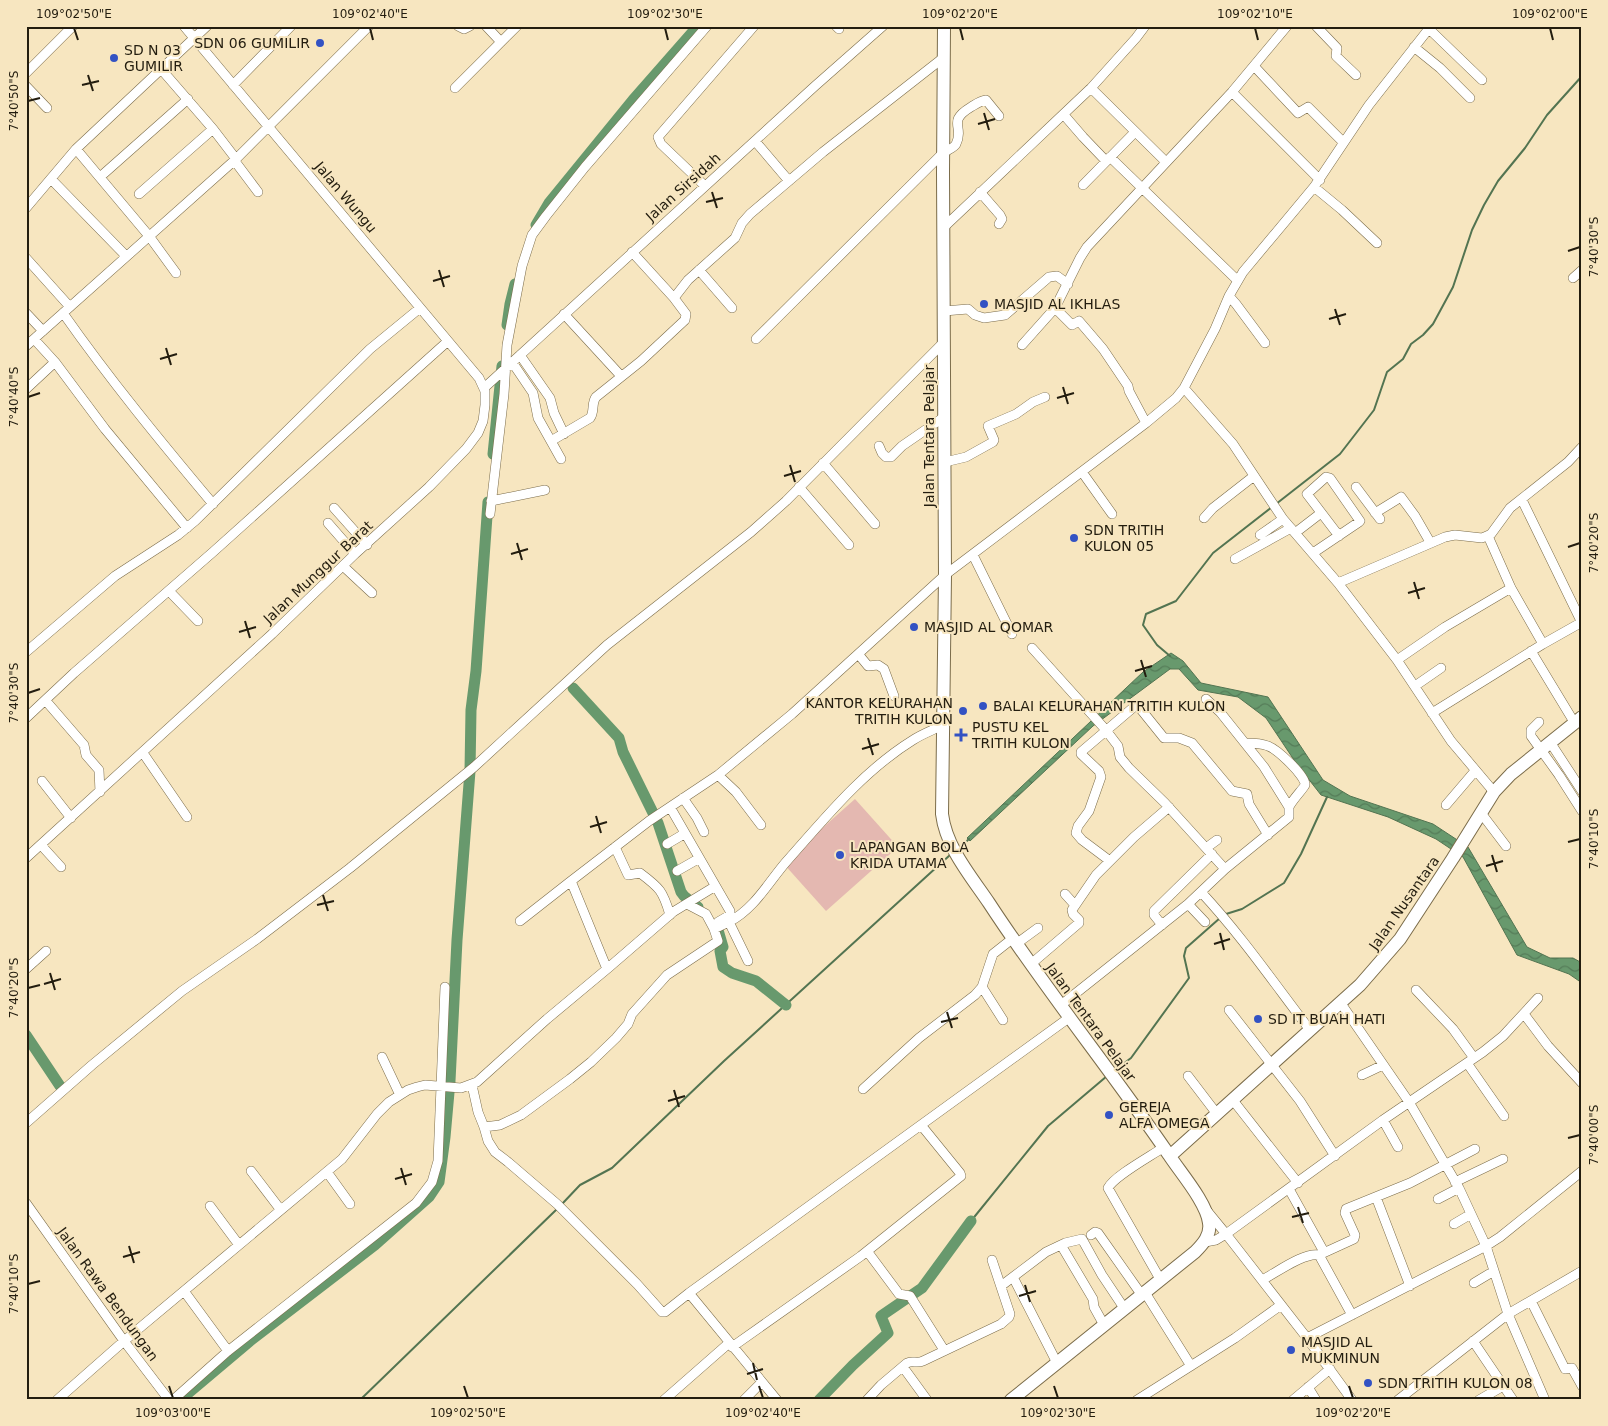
<svg xmlns="http://www.w3.org/2000/svg" width="1608" height="1426" viewBox="0 0 1608 1426" font-family="'DejaVu Sans',sans-serif">
<style>
.green{fill:#e4b8b1}
.water{fill:url(#water-waves);stroke:#537451}
.lines{fill:none;stroke-linecap:round;stroke-linejoin:round}
.stream{stroke:#537451;stroke-width:2}
.river{stroke:#68996d;stroke-width:11}
.minor-casing{stroke:#7b6c4a;stroke-width:10}
.highway-casing{stroke:#7b6c4a;stroke-width:14}
.minor{stroke:#fff;stroke-width:9}
.highway{stroke:#fff;stroke-width:12}
.ticks{fill:none;stroke:#231d0f;stroke-width:2}
.poi-dot{fill:#3352c3;stroke:#f7e6c0;stroke-width:2}
.labels{text-anchor:middle;stroke-width:4;stroke-linejoin:round;paint-order:stroke}
.poi-label{font-size:14px;fill:#231d0f;stroke:#f7e6c0;text-anchor:start}
.street-label{font-size:14px;fill:#231d0f;stroke:#f7e6c0}
.neatline{fill:none;stroke:#231d0f;stroke-width:2}
.ticks-label{font-size:12px;text-anchor:middle;fill:#231d0f}
</style>
<defs>
<pattern id="water-waves" width="16" height="10" patternUnits="userSpaceOnUse" patternTransform="scale(1.25)"><rect width="16" height="10" fill="#68996d"/><path d="M0 5q4-4 8 0t8 0" fill="none" stroke="#557c58"/></pattern>
</defs>
<rect width="100%" height="100%" fill="#f7e6c0"/>
<path class="green" d="M855,799L898,847L826,911L783,863Z"/>
<path class="water" d="M1171,653L1183,661L1201,683L1268,697L1323,780L1350,796L1433,824L1468,847L1527,947L1550,958H1573L1582,963V983L1569,974L1517,955L1463,857L1436,839L1388,817L1321,795L1296,763L1266,718L1238,697L1198,690L1179,669H1170L1093,726L970,841L967,838L1143,672Z"/>
<g class="lines">
<path class="stream" d="M1276,504L1340,454L1374,410L1387,372L1403,359L1411,344L1423,335L1433,324L1453,287L1472,230L1484,205L1498,181L1525,148L1547,115L1582,76
M1170,656L1157,645L1143,625L1146,614L1176,601L1213,553L1272,507
M958,849L969,839
M1226,914L1242,909L1284,883L1301,854L1327,797
M1115,1070L1131,1058L1189,978L1184,956L1186,948L1220,918
M562,1204L580,1185L612,1168L724,1061L950,855
M971,1221L1048,1126L1107,1076
M360,1400L557,1209"/>
<path class="river" d="M536,225L549,203L633,100L698,26
M507,325L510,304L515,284
M493,454L502,366
M573,688L619,738L623,752L658,823L681,892L684,896L698,907
M718,930L723,947L720,951L723,967L732,973L756,981L786,1005
M26,1035L60,1086
M180,1400L250,1341L375,1245L429,1197L439,1182L445,1137L450,1081L457,940L470,771L471,710L476,671L488,502
M819,1400L853,1365L888,1333L881,1316L922,1288L971,1221"/>
<g class="minor-casing">
<path id="minor" d="M458,26L464,29L470,26
M486,26L501,42
M836,26L839,29
M1316,26L1337,48L1336,56L1356,75
M1426,26L1482,80
M1414,47L1440,68L1470,98
M1254,66L1298,113L1308,107L1343,142
M161,69L213,129L236,159
M26,73L73,26
M233,85L291,26
M26,86L47,108
M455,88L517,26
M1091,88L1166,162
M1232,92L1320,180
M1064,115L1083,137L1106,161
M755,141L789,181
M76,149L207,26
M1110,157L1237,280
M234,160L258,192
M100,177L188,99
M51,179L126,256
M1083,185L1135,132
M705,186L661,144L658,137L754,26
M1314,187L1342,210L1377,243
M980,192L1000,215L1002,219L999,224
M139,194L213,129
M26,208L76,149L149,236L176,273
M943,228L1091,88L1136,38L1145,26
M632,252L674,298
M26,258L70,307
M699,270L732,308
M1573,278L1582,270
M1229,296L1236,304L1265,343
M1055,308L1072,325L1079,321L1103,349L1128,386L1129,391L1146,423
M944,311L968,309L975,315L984,318L1005,315L1049,277L1057,276L1068,284
M26,313L43,331
M63,313C110,380 161,442 213,504
M564,314L621,376
M34,339L55,362
M756,339L943,153C947,150 954,148 956,144C965,127 946,122 971,107C976,104 980,101 986,100L999,116
M1022,345L1055,308L1080,258L1087,247L1232,92L1287,26
M26,346L236,159L369,26
M520,355L550,398L554,413L564,434
M512,362L533,393L538,418L561,459
M484,388L815,86L883,26
M1184,388L1233,444L1283,519L1338,583L1397,660L1451,741L1494,792
M26,389L55,362L105,429L187,528
M551,441L590,418C595,412 591,403 596,397L641,361L685,320L686,314L674,298L688,280L735,238L742,223L750,214L823,152L943,58
M879,446L882,453L886,457H891L902,446L944,417
M945,462L966,457L993,442L994,440L988,426L1016,414L1033,402L1045,397
M823,463L875,524
M1082,472L1112,514
M799,487L849,545
M1356,487L1380,519
M1522,500L1582,623
M491,501L545,490
M334,508L367,545
M1375,513L1401,497L1415,516L1430,542
M490,514L504,394L507,345L522,266L532,235L546,216L585,167L707,26
M1204,518L1213,508L1254,476
M328,523L355,554
M1295,533L1321,513
M1260,535L1283,519
M1488,536L1511,588L1543,644
M1313,553L1359,522L1360,521L1330,478L1326,477L1307,494L1339,536
M973,555L1012,634
M1235,559L1291,528
M343,566L372,593
M1338,583L1445,537L1455,535L1482,538L1491,534L1510,508L1568,462L1582,447
M169,591L198,621
M1032,648L1105,729L1118,746L1120,757L1129,768L1165,803L1225,869
M1531,651L1574,722
M26,652L115,576L178,535L195,521L370,349L420,308
M859,655L868,666L878,665L884,669L894,696
M1397,660L1445,627L1511,588
M1415,686L1441,668
M46,701L84,745L86,755L99,770L100,792
M1432,713L1543,644L1582,622
M26,718L74,673L213,552L448,341
M1539,722L1531,730V736L1559,775L1582,811
M1550,742L1582,791
M1245,743C1252,743 1261,743 1268,746C1277,749 1306,776 1305,785C1304,788 1292,800 1289,807
M143,753L187,817
M718,775L736,792L761,825
M42,781L71,818
M683,798L697,818L704,832
M1446,805L1475,771
M670,807L730,911V915L718,922
M1481,813L1506,846
M667,844L684,834
M41,845L61,867
M615,847L628,875L640,873C660,888 663,891 670,915
M1206,848L1217,840
M26,858L272,634L355,554L429,487L466,449L478,433L483,421L485,405V391L479,378L184,26
M1110,861L1082,840L1076,833L1078,826L1089,811L1101,777L1099,771L1081,754V752L1135,706L1139,707L1164,738H1179L1192,743L1232,791L1247,794L1249,804L1268,835
M677,871L698,859
M1201,892C1241,935 1274,983 1310,1030
M1065,894L1074,904
M687,904L706,914L714,929L729,922L748,961
M1188,904L1205,922
M520,921L571,881
M729,922C755,908 768,883 786,862C825,818 863,771 913,740C922,734 933,730 943,725
M1162,925L1154,915V911L1212,854
M1016,944L1038,928
M1031,964L1079,923V920L1073,914L1072,910L1096,875L1134,837L1169,807
M26,969L46,951
M607,969L673,912L714,887
M982,987L1003,1020
M1416,990L1453,1029L1474,1058
M1340,1002L1409,1102L1459,1188L1486,1246L1508,1314L1545,1400
M1061,1005L1188,904L1225,869L1289,817V807L1264,767L1220,712L1206,699
M1229,1010L1300,1101L1335,1156
M1524,1014L1548,1046L1582,1083
M382,1057L400,1095
M1467,1063L1504,1116
M1362,1075L1383,1065
M1188,1076L1217,1114
M472,1085L478,1112L484,1127L500,1125L521,1115L570,1079L591,1062L616,1038L628,1024L632,1014L667,975L718,941L714,929
M863,1089L919,1038L975,995L982,987L993,954L1012,939
M1232,1099L1298,1183
M1383,1120L1398,1147
M26,1123L92,1065L182,991L257,939L350,868L474,767L607,645L751,532L786,501L944,342
M484,1127L488,1141L495,1152L508,1162L557,1204L637,1284L662,1312H665L689,1293L1070,1017
M251,1171L280,1209
M327,1172L350,1204
M1455,1182L1503,1159
M1289,1189L1324,1252
M1376,1197L1410,1286
M1438,1199L1459,1188
M26,1203L124,1341L169,1400
M210,1206L239,1245
M1208,1212L1226,1234L1383,1120L1483,1052L1503,1036L1538,998
M1454,1224L1471,1214
M1091,1235L1095,1232L1098,1233L1141,1294
M1205,1242L1216,1240L1226,1234L1307,1338L1352,1400
M1061,1245L1093,1299L1094,1307L1104,1325
M867,1251L899,1294L910,1296L944,1350
M1319,1255L1352,1315
M1013,1277L1057,1363
M1160,1279L1108,1188C1114,1176 1151,1156 1164,1147
M1262,1280C1276,1273 1304,1252 1319,1255L1354,1239L1355,1235L1345,1213L1346,1209L1410,1183L1475,1149
M1474,1283L1494,1271
M1001,1286L1046,1252L1065,1243L1082,1239L1102,1275L1124,1308
M184,1291L228,1351
M1144,1291L1191,1366
M689,1293L777,1400
M1531,1301L1565,1369L1572,1368L1582,1386
M1307,1338L1486,1246L1500,1237L1582,1171
M1473,1341L1513,1400
M732,1347L861,1256L961,1176L960,1173L921,1125
M903,1367L927,1400
M1308,1387L1316,1400
M57,1400L124,1341L342,1159L377,1114L389,1102L408,1090L417,1087L425,1085L461,1088L477,1082L547,1019L607,969L571,881L649,821L718,775L792,714L945,575L1146,423L1176,398L1184,388L1215,329L1229,296L1243,272L1314,187L1369,105L1431,26
M173,1400L228,1351L416,1203L432,1182L438,1161L445,987
M664,1400L729,1343
M744,1400L762,1382
M867,1400L881,1385L907,1363C912,1360 917,1364 923,1361L1001,1324L1009,1317L1010,1314L992,1260
M1137,1400L1235,1338L1281,1305
M1293,1400L1330,1369
M1398,1400L1508,1314L1582,1271
M1479,1400L1505,1385"/>
</g>
<g class="highway-casing">
<path id="highway" d="M944,26L943,172L945,575L942,814C946,847 970,875 989,903C1045,989 1111,1070 1169,1155C1180,1172 1207,1203 1209,1223C1211,1235 1203,1244 1195,1252L1011,1400
M1170,1156L1360,985L1400,939L1453,858L1494,792L1511,774L1582,717"/>
</g>
<use href="#minor" class="minor"/>
<use href="#highway" class="highway"/>
</g>
<path class="ticks" d="M74,28L78,40M370,28L373,40M665,28L668,40M960,28L963,40M1255,28L1258,40M1550,28L1553,40M88,75L93,91M82,85L99,81M28,101L40,98M984,113L989,130M978,124L995,119M712,192L717,208M706,202L723,198M1568,251L1580,247M439,270L444,287M433,281L450,276M1335,309L1340,325M1329,319L1346,314M166,348L171,365M160,359L177,354M1063,387L1068,404M28,397L40,393M1057,398L1074,393M790,465L795,482M784,476L801,471M517,543L522,560M1568,547L1580,543M511,554L528,549M1414,582L1419,599M1408,593L1425,588M245,621L250,638M239,632L256,627M1141,660L1146,677M1135,671L1152,666M28,693L40,689M868,738L873,755M862,749L879,744M596,816L601,833M590,827L607,822M1568,842L1580,839M1492,855L1497,872M1486,866L1503,861M323,895L328,911M317,905L334,901M1220,933L1224,950M1214,944L1230,939M50,973L55,990M44,984L61,979M28,988L40,985M947,1012L952,1028M941,1022L958,1018M674,1090L679,1107M668,1101L685,1096M1568,1138L1580,1135M401,1168L406,1185M395,1179L412,1174M1298,1207L1303,1223M1292,1217L1309,1213M129,1246L134,1263M123,1257L140,1252M28,1284L40,1281M1025,1285L1030,1302M1019,1296L1036,1291M753,1363L757,1380M747,1374L763,1369M169,1386L173,1398M464,1386L468,1398M759,1386L763,1398M1054,1386L1058,1398M1349,1386L1353,1398"/>
<g class="poi-dot">
<circle cx="320" cy="43" r="5"/>
<circle cx="114" cy="58" r="5"/>
<circle cx="984" cy="304" r="5"/>
<circle cx="1074" cy="538" r="5"/>
<circle cx="914" cy="627" r="5"/>
<circle cx="983" cy="706" r="5"/>
<circle cx="963" cy="711" r="5"/>
<path d="M958.5 727.5h5v5h5v5h-5v5h-5v-5h-5v-5h5z"/>
<circle cx="840" cy="855" r="5"/>
<circle cx="1258" cy="1019" r="5"/>
<circle cx="1109" cy="1115" r="5"/>
<circle cx="1291" cy="1350" r="5"/>
<circle cx="1368" cy="1383" r="5"/>
</g>
<g class="labels">
<g class="poi-label">
<text x="310" y="48" text-anchor="end">SDN 06 GUMILIR</text>
<text x="124" y="55">SD N 03<tspan x="124" dy="16">GUMILIR</tspan></text>
<text x="994" y="309">MASJID AL IKHLAS</text>
<text x="1084" y="535">SDN TRITIH<tspan x="1084" dy="16">KULON 05</tspan></text>
<text x="924" y="632">MASJID AL QOMAR</text>
<text x="953" y="708" text-anchor="end">KANTOR KELURAHAN<tspan x="953" dy="16">TRITIH KULON</tspan></text>
<text x="993" y="711">BALAI KELURAHAN TRITIH KULON</text>
<text x="972" y="732">PUSTU KEL<tspan x="972" dy="16">TRITIH KULON</tspan></text>
<text x="850" y="852">LAPANGAN BOLA<tspan x="850" dy="16">KRIDA UTAMA</tspan></text>
<text x="1268" y="1024">SD IT BUAH HATI</text>
<text x="1119" y="1112">GEREJA<tspan x="1119" dy="16">ALFA OMEGA</tspan></text>
<text x="1301" y="1347">MASJID AL<tspan x="1301" dy="16">MUKMINUN</tspan></text>
<text x="1378" y="1388">SDN TRITIH KULON 08</text>
</g>
<g class="street-label">
<text transform="translate(683 187) rotate(-42)" y="5">Jalan Sirsidah</text>
<text transform="translate(346 197) rotate(50)" y="5">Jalan Wungu</text>
<text transform="translate(929 436) rotate(-90)" y="5">Jalan Tentara Pelajar</text>
<text transform="translate(318 572) rotate(-43)" y="5">Jalan Munggur Barat</text>
<text transform="translate(1404 903) rotate(-55)" y="5">Jalan Nusantara</text>
<text transform="translate(1091 1022) rotate(54)" y="5">Jalan Tentara Pelajar</text>
<text transform="translate(108 1294) rotate(54)" y="5">Jalan Rawa Bendungan</text>
</g>
</g>
<rect width="1608" height="1426" fill="none" stroke="#f7e6c0" stroke-width="55"/>
<rect x="28" y="28" width="1552" height="1370" class="neatline"/>
<g class="ticks-label">
<text x="74" y="18">109°02'50"E</text>
<text x="370" y="18">109°02'40"E</text>
<text x="665" y="18">109°02'30"E</text>
<text x="960" y="18">109°02'20"E</text>
<text x="1255" y="18">109°02'10"E</text>
<text x="1550" y="18">109°02'00"E</text>
<text transform="translate(14 101) rotate(-90)" y="4">7°40'50"S</text>
<text transform="translate(1594 247) rotate(-90)" y="4">7°40'30"S</text>
<text transform="translate(14 397) rotate(-90)" y="4">7°40'40"S</text>
<text transform="translate(1594 543) rotate(-90)" y="4">7°40'20"S</text>
<text transform="translate(14 693) rotate(-90)" y="4">7°40'30"S</text>
<text transform="translate(1594 839) rotate(-90)" y="4">7°40'10"S</text>
<text transform="translate(14 988) rotate(-90)" y="4">7°40'20"S</text>
<text transform="translate(1594 1135) rotate(-90)" y="4">7°40'00"S</text>
<text transform="translate(14 1284) rotate(-90)" y="4">7°40'10"S</text>
<text x="173" y="1417">109°03'00"E</text>
<text x="468" y="1417">109°02'50"E</text>
<text x="763" y="1417">109°02'40"E</text>
<text x="1058" y="1417">109°02'30"E</text>
<text x="1353" y="1417">109°02'20"E</text>
</g>
</svg>
